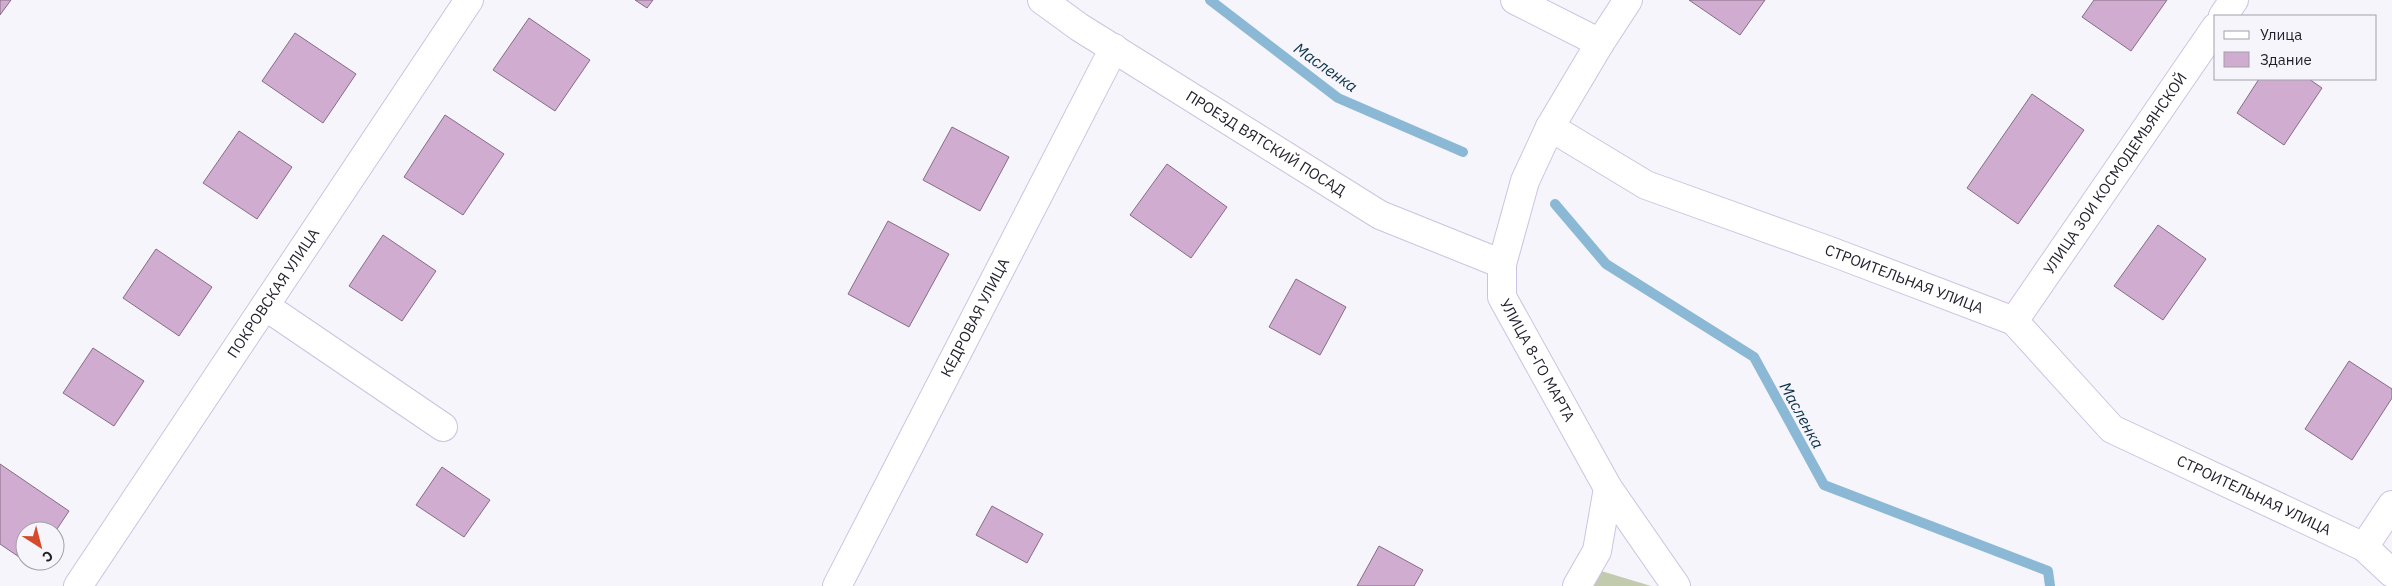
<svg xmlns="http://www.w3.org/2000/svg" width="2392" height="586" viewBox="0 0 2392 586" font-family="'IBM Plex Sans',sans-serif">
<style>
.green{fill:#c2cbae}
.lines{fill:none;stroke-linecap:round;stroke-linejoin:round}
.stream{stroke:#8bb9d5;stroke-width:10}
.building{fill:#d0add0;stroke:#856c85}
.minor-casing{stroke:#cdc2e3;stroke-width:30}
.minor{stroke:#fff;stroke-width:28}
.labels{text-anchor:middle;stroke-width:5;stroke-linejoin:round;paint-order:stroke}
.street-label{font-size:15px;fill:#221e2a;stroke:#f7f5fc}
.water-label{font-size:16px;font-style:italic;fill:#0b3347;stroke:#f7f5fc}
</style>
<rect width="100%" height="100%" fill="#f7f5fc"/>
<path class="green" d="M1598,570L1651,586H1587Z"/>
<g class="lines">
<path class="stream" d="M1210,0L1338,98L1463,152
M1555,204L1606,264L1754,357L1824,485L2048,571L2050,586"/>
</g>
<path class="building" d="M0,0H11L0,15Z
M635,0H653L647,8Z
M1689,0H1765L1740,35Z
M2094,0H2167L2131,51L2082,17Z
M529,18L590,60L555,111L493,70Z
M295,33L356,74L323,123L262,81Z
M2259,79H2309L2322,88L2284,145L2237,113Z
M2032,94L2084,130L2018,224L1967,188Z
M445,115L504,154L463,215L404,177Z
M952,127L1009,157L980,211L923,180Z
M239,131L292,167L257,219L203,183Z
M1167,164L1227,207L1191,258L1130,215Z
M888,221L949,254L909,327L848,294Z
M2158,225L2206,259L2163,320L2114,286Z
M383,235L436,271L402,321L349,286Z
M156,249L212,287L179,336L123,298Z
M1296,279L1346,307L1320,355L1269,327Z
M93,348L144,381L114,426L63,393Z
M2349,361L2392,389V398L2352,460L2305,429Z
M0,464L69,511L55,532L25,531V561L0,544Z
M442,467L490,500L464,537L416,505Z
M992,506L1043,534L1027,563L976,535Z
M1379,546L1423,570L1414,586H1357Z"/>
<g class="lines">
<g class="minor-casing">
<g id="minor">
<path id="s1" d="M1042,0L1079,27L1380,215L1502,264"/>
<path id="s2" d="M1515,0L1600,43L1550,127L1646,185L1830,251L2014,321L2112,429L2364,547L2392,573"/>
<path d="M2223,16L2234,0"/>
<path d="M1600,43L1628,0"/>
<path id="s3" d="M1550,127L1525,181L1502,264V297L1608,488L1597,551L1577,586"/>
<path d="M265,306L443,427"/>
<path id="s4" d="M2014,321L2216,27"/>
<path d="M1608,488L1676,586"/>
<path d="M2364,547L2392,505"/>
<path id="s5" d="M78,586L469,0"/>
<path id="s6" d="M837,586L1114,48"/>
</g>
</g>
<use href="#minor" class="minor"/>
</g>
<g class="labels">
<g class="street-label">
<text dy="5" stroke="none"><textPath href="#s1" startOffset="266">ПРОЕЗД ВЯТСКИЙ ПОСАД</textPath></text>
<text dy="5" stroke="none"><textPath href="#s4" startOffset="179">УЛИЦА ЗОИ КОСМОДЕМЬЯНСКОЙ</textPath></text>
<text dy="5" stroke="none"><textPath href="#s2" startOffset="580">СТРОИТЕЛЬНАЯ УЛИЦА</textPath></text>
<text dy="5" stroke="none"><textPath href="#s5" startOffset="352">ПОКРОВСКАЯ УЛИЦА</textPath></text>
<text dy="5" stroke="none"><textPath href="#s6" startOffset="302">КЕДРОВАЯ УЛИЦА</textPath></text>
<text dy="5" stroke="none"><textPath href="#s3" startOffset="251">УЛИЦА 8-ГО МАРТА</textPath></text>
<text dy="5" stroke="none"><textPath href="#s2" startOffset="1000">СТРОИТЕЛЬНАЯ УЛИЦА</textPath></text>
</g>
<g class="water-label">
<text transform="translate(1326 67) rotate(35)" y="6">Масленка</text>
<text transform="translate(1802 415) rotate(61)" y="6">Масленка</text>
</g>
</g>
<rect x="2214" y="15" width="162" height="65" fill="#f7f5fc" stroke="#a29fa8"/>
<rect x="2224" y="31" width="25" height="8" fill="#ffffff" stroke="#a29fa8"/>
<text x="2260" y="40" font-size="15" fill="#221e2a">Улица</text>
<rect x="2224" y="52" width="25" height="15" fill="#d0add0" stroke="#a29fa8"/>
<text x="2260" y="65" font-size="15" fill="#221e2a">Здание</text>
<g transform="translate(40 546) rotate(144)"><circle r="24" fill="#f7f5fc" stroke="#a29fa8"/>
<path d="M0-4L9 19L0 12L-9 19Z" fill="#d54b29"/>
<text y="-8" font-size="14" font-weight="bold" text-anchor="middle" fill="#221e2a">С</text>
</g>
</svg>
